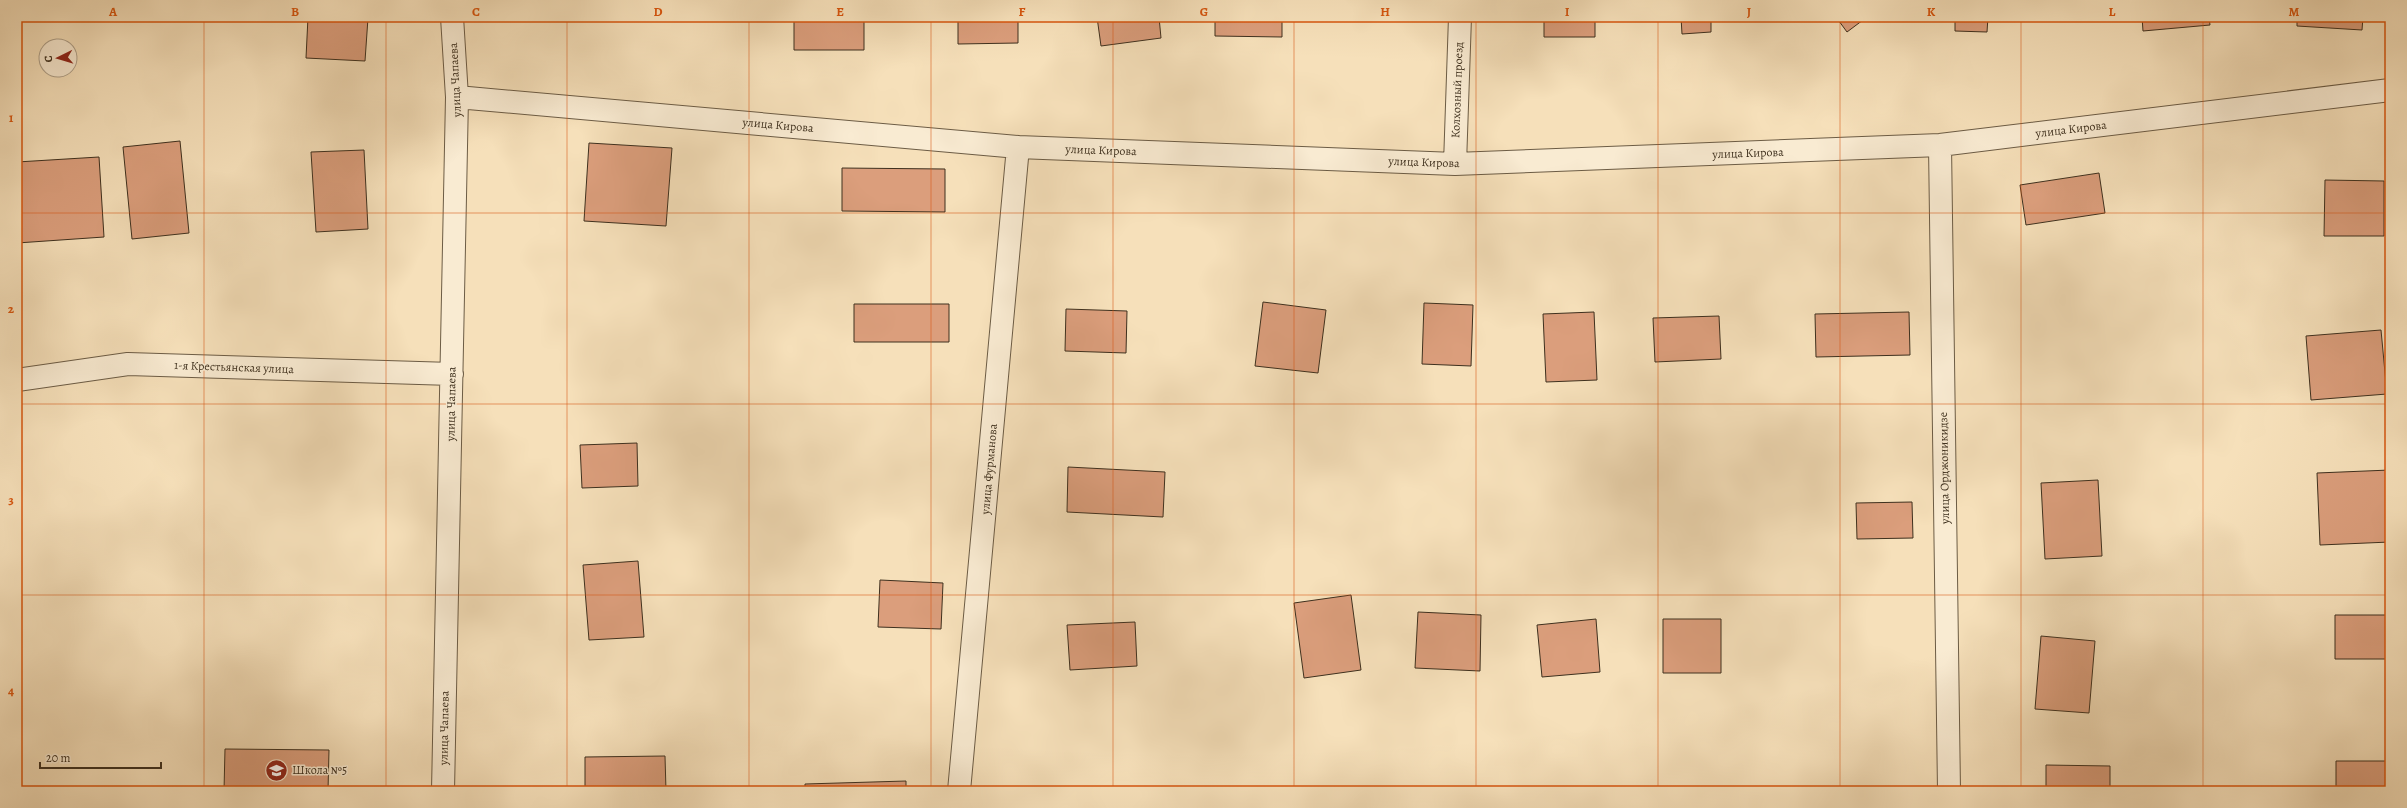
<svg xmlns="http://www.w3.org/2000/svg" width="2407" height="808" font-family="Alegreya,serif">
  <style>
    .building { fill: #db9e7c; stroke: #3e301e }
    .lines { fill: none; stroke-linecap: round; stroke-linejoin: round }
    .street-casing { stroke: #6c5c45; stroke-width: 24 }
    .street { stroke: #f9ebd2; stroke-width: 22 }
    .grid { fill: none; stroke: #d7550e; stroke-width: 1; stroke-opacity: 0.55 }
    .labels { text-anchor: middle; stroke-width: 3; stroke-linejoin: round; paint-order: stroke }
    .street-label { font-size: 12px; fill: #3e301e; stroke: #f9ebd2 }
    .poi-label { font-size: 12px; fill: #3e301e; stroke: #f9ebd2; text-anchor: start }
    .neatline { fill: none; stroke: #d7550e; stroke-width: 1.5 }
    .grid-label { font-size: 13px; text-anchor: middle; font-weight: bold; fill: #d7550e }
  </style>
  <rect width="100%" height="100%" fill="#f6e0ba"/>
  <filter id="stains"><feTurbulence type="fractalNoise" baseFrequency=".005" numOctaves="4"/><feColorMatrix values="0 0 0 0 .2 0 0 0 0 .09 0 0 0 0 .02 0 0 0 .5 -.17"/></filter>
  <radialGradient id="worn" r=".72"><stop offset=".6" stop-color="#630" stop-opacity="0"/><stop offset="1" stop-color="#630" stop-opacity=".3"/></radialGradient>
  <path class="building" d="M308 17 368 18 365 61 306 58Z
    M794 17H864V50H794Z
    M958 17H1018V43L958 44Z
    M1097 17H1159L1161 38 1101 46Z
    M1215 17H1282V37L1215 36Z
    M1544 17H1595V37H1544Z
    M1681 17H1711V32L1682 34Z
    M1836 17H1867L1847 32Z
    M1955 17H1988L1987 32 1955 31Z
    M2142 17H2209L2210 25 2143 31Z
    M2297 17H2363L2362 30 2297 26Z
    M180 141 189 233 132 239 123 147Z
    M589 143 672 148 666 226 584 221Z
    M364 150 368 229 316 232 311 152Z
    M99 157 104 237 17 243V162Z
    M842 168 945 169V212L842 211Z
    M2099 173 2105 213 2026 225 2020 185Z
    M2325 180 2384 181V236H2324Z
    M1263 302 1326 310 1318 373 1255 366Z
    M1424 303 1473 305 1471 366 1422 364Z
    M854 304H949V342H854Z
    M1066 309 1127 311 1126 353 1065 351Z
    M1594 312 1597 380 1546 382 1543 314Z
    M1909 312 1910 355 1816 357 1815 314Z
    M1719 316 1721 359 1655 362 1653 318Z
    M2381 330 2387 394 2311 400 2306 336Z
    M637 443 638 486 582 488 580 445Z
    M1068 467 1165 472 1163 517 1067 512Z
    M2390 470V542L2320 545 2317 473Z
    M2098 480 2102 556 2045 559 2041 483Z
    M1912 502 1913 538 1857 539 1856 503Z
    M638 561 644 637 589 640 583 565Z
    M880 580 943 583 941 629 878 627Z
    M1351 595 1361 670 1304 678 1294 603Z
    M1418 612 1481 615 1480 671 1415 668Z
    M2335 615H2390V659H2335Z
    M1596 619 1600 672 1542 677 1537 625Z
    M1663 619H1721V673H1663Z
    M1135 622 1137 666 1070 670 1067 625Z
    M2041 636 2095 641 2089 713 2035 709Z
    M225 749 329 750 328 791H224Z
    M665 756 666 791H585V757Z
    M2336 761H2388L2389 791H2336Z
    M2046 765 2110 766V791H2046Z
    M906 781V791H805V784Z"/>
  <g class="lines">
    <defs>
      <path id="street" d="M457 97 1018 147 1455 164 1940 145 2390 90
        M1940 145 1949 791
        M1455 164 1460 17
        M17 380 128 364 452 374
        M443 791 457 97 452 17
        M959 791 1018 147"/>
    </defs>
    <use href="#street" class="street-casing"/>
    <use href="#street" class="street"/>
  </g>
  <path class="grid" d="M204 17V791M386 17V791M567 17V791M749 17V791M931 17V791M1113 17V791M1294 17V791M1476 17V791M1658 17V791M1840 17V791M2021 17V791M2203 17V791M17 213H2390M17 404H2390M17 595H2390"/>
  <defs>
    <symbol id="school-disc" viewBox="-11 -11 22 22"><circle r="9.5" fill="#8f2418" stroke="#f9ebd2"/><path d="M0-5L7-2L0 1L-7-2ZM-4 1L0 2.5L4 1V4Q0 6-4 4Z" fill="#fff"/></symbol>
  </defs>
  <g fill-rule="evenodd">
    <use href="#school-disc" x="264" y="758" width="25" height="25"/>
  </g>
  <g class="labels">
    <g class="street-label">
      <text transform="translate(455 80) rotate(-93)" y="4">улица Чапаева</text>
      <text transform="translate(1457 90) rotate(-88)" y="4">Колхозный проезд</text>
      <text transform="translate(778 125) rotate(5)" y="4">улица Кирова</text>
      <text transform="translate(2071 129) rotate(-7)" y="4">улица Кирова</text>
      <text transform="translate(1101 150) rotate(2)" y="4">улица Кирова</text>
      <text transform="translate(1748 153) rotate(-2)" y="4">улица Кирова</text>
      <text transform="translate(1424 162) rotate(2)" y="4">улица Кирова</text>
      <text transform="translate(234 367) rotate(2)" y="4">1-я Крестьянская улица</text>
      <text transform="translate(451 404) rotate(-89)" y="4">улица Чапаева</text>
      <text transform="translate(1944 468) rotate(-91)" y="4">улица Орджоникидзе</text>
      <text transform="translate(989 469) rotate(-85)" y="4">улица Фурманова</text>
      <text transform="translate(444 728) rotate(-89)" y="4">улица Чапаева</text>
    </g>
    <g class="poi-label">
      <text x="292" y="774">Школа №5</text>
    </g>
  </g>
  <rect width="2407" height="808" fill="none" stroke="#f6e0ba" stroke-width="44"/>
  <g transform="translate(58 58) rotate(265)"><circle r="19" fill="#f9ebd2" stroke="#aea08a"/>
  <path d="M0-3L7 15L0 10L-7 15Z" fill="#8f2418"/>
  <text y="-6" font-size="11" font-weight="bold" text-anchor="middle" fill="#3e301e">С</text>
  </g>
  <path d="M40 762v6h121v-6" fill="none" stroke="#3e301e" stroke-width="2"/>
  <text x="46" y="762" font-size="12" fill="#3e301e" stroke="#f9ebd2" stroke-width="3" paint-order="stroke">20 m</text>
  <rect x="22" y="22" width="2363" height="764" class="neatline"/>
  <g class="grid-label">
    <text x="113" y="16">A</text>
    <text x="295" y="16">B</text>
    <text x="476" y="16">C</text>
    <text x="658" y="16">D</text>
    <text x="840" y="16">E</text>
    <text x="1022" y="16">F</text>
    <text x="1204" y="16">G</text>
    <text x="1385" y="16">H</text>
    <text x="1567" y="16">I</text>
    <text x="1749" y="16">J</text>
    <text x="1931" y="16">K</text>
    <text x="2112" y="16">L</text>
    <text x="2294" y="16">M</text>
    <text x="11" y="122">1</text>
    <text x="11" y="313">2</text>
    <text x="11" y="504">3</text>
    <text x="11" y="695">4</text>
  </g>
  <rect width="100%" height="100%" filter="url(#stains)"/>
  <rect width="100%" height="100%" fill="url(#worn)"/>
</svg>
